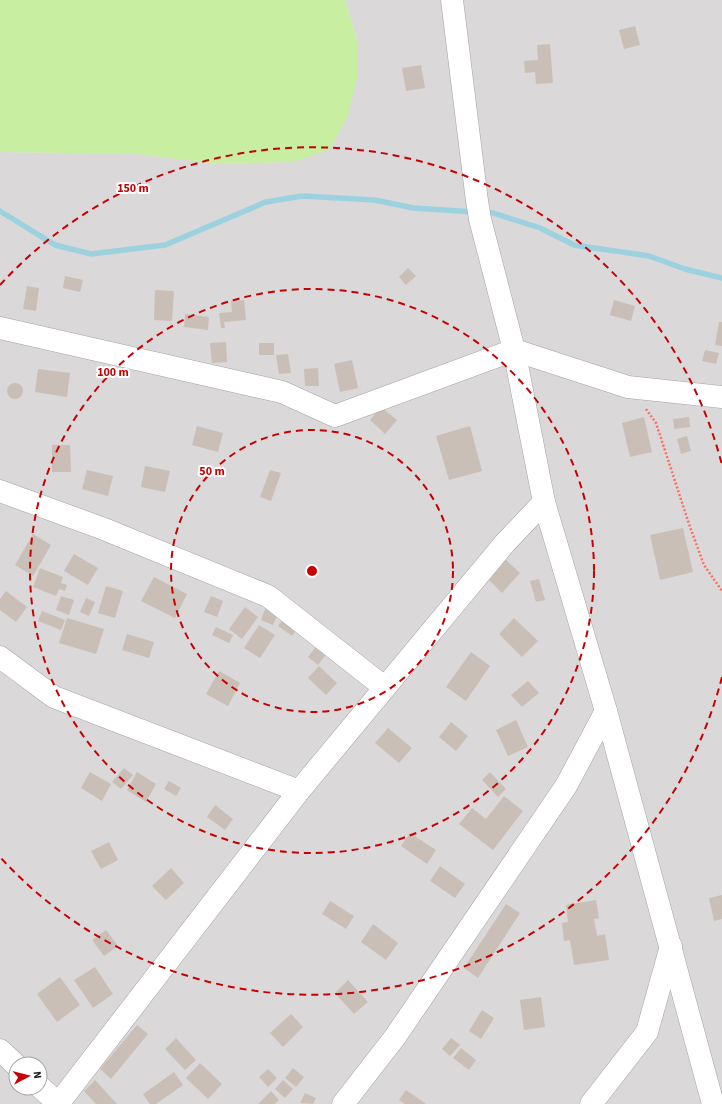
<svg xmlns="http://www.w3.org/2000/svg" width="722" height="1104" font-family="'Source Sans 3',sans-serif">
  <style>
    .residential { fill: #dad8d8; fill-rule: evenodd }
    .grass { fill: #c7eea1 }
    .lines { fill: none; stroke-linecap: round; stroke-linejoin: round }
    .stream { stroke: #9cd1e0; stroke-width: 5.5 }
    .building { fill: #cabfb6 }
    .minor-casing { stroke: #a3a3a3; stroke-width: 23 }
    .tertiary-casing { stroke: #a3a3a3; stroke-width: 23 }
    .path { stroke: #ff6f60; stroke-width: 2.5; stroke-dasharray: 2 2; stroke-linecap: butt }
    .minor { stroke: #fff; stroke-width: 22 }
    .tertiary { stroke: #fff; stroke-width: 22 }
    .ring { fill: none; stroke: #c70001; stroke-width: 2; stroke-dasharray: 7 5 }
    .centre { fill: #c70001; stroke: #fff; stroke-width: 2 }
    .ring-label { font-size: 12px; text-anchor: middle; font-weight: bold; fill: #c70001; stroke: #fff; stroke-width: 4; stroke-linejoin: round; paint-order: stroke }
  </style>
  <rect width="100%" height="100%" fill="#eee9e0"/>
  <path class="residential" d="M345 0H722V1104H0V152L136 154 218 164 293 162 357 40ZM16 1064H40V1088H16Z"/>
  <path class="grass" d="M0 0H345L357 40V77L348 116 329 150 293 162 218 164 136 154 0 152Z"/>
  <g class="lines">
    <path class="stream" d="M0 211 55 245 91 254 165 245 266 202 302 196 375 200 413 208 475 212
      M483 212 493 213 540 228 574 245 649 256 685 269 722 278"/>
  </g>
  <path class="building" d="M635 26 640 45 624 49 619 30Z
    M550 44 553 83 536 84 535 72 525 73 524 61 538 60 537 45Z
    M421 65 425 88 406 91 402 68Z
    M408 268 416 276 406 285 399 277Z
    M65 276 83 280 80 292 63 288Z
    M27 286 39 288 36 311 23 309Z
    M155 290 174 291 172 321 154 320Z
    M244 300 246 320 224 322 225 328H221L219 313 232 312 231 301Z
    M614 300 635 306 631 321 610 315Z
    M185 314 209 317 208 330 184 327Z
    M719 322H722V346L715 345Z
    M226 342 227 362 212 363 210 343Z
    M259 343H274V355H259Z
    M705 350 719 353 716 364 702 361Z
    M288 354 291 373 279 374 276 355Z
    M352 360 358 388 340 392 334 364Z
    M318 368 319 386H305L304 369Z
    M38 369 70 373 67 397 35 392Z
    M7 391a8 8 0 1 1 16 0a8 8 0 1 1-16 0Z
    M381 407 397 420 385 434 370 420Z
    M644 417 652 452 630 457 622 423Z
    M689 417 690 427 674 429 673 419Z
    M197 426 223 433 218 452 192 445Z
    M470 426 482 471 449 480 436 436Z
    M687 436 691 451 681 454 677 439Z
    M52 445H70L71 472H52Z
    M145 466 170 471 165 492 141 487Z
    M87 470 113 476 108 496 82 489Z
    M270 470 281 473 271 501 260 497Z
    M683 528 693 572 660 580 650 535Z
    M33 534 51 545 33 576 15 565Z
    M74 554 98 568 88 585 64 571Z
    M505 559 520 573 502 593 487 578Z
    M40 568 63 577 61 583 67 585 65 591 59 589 56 596 33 587Z
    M154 577 187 594 175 618 141 601Z
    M539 579 545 600 536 602 530 581Z
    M106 586 123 591 115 618 98 613Z
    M6 591 27 607 16 622 0 610V599Z
    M61 596 74 600 69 615 56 610Z
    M211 596 223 601 217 617 204 612Z
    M86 598 95 602 89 616 80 612Z
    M245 607 258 617 242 639 229 629Z
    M266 607 279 612 273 625 261 620Z
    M42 611 65 620 61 630 38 621Z
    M285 617 298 627 292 636 278 626Z
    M67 618 104 629 96 654 59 643Z
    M514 618 538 641 522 657 499 634Z
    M259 625 275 635 260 658 244 648Z
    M216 627 233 635 229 643 212 635Z
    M127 634 154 642 149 658 122 650Z
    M317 645 328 652 318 665 308 657Z
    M471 652 490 666 466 701 446 687Z
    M319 666 337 683 326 695 308 678Z
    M219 671 240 683 228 706 206 694Z
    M528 681 539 693 522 707 511 695Z
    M516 720 528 747 508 756 496 730Z
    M451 722 468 736 456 751 439 737Z
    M388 728 412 748 399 763 375 743Z
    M124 768 133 775 121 789 112 782Z
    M90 772 111 784 102 801 81 788Z
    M137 772 156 784 146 802 127 790Z
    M490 772 506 789 498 797 482 780Z
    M169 781 181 788 176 796 164 789Z
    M504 796 523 811 493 850 459 824 472 808 486 819Z
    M215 805 233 819 225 830 207 817Z
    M410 833 436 850 427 864 401 846Z
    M109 842 118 860 101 869 91 851Z
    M440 866 465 884 455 898 430 881Z
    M171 868 184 883 166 900 152 886Z
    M722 895V919L714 921 709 898Z
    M596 900 599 918 594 919 597 936 605 934 609 960 574 965 570 940 564 941 562 923 568 922 566 905Z
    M330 901 354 916 346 929 322 914Z
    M506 904 520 913 478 978 464 968Z
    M373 924 398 943 386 960 361 942Z
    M106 930 118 946 104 956 92 940Z
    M95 967 113 994 93 1008 74 980Z
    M60 977 80 1005 57 1022 37 994Z
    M348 980 368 1002 354 1014 335 993Z
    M541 997 545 1027 524 1030 520 1000Z
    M482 1010 494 1018 481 1039 469 1031Z
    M291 1014 303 1027 283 1047 270 1033Z
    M137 1025 148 1034 111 1079 100 1069Z
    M176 1038 196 1060 185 1070 165 1049Z
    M451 1038 460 1045 450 1056 442 1049Z
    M461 1048 476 1060 469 1070 453 1058Z
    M200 1063 222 1084 208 1099 186 1078Z
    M293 1068 304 1077 296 1087 285 1078Z
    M268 1069 277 1078 268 1087 259 1077Z
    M174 1072 183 1085 156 1104H150L143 1094Z
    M95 1080 117 1104H96L84 1091Z
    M283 1080 293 1089 285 1098 275 1089Z
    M406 1090 426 1104H405L399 1100Z
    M271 1091 279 1100 275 1104H258Z
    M305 1093 316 1098 313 1104 300 1103Z"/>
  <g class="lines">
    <defs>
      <path id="minor" d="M0 328 282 392 335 416 514 350 628 387 722 397
        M0 491 104 529 268 596 384 687
        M0 657 54 697 299 791
        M0 1050 16 1065
        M40 1087 59 1104
        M58 1104 299 791 505 543 544 502
        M343 1104 395 1037 566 786 606 711
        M591 1104 647 1032 671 946"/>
      <path id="tertiary" d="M452 0 477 201 480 219 514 350 544 502 606 711 713 1104"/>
    </defs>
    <use href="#minor" class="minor-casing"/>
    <use href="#tertiary" class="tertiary-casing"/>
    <path class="path" d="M646 409 656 423 690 527 704 565 722 591"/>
    <use href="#minor" class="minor"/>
    <use href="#tertiary" class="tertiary"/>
  </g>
  <g class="ring">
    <circle cx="312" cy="571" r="141"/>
    <circle cx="312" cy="571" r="282"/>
    <path d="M722 677A423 423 0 0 1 0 857M0 285A423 423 0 0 1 722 465"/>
  </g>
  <circle cx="312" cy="571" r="6" class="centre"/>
  <g class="ring-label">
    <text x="133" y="192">150 m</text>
    <text x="113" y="376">100 m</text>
    <text x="212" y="475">50 m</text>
  </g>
  <g transform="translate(28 1076) rotate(83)"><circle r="19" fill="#ffffff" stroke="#a4a4a4"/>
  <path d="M0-3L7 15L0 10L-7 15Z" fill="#c70001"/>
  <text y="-6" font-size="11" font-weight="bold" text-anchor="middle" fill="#1c1c1c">N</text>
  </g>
</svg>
